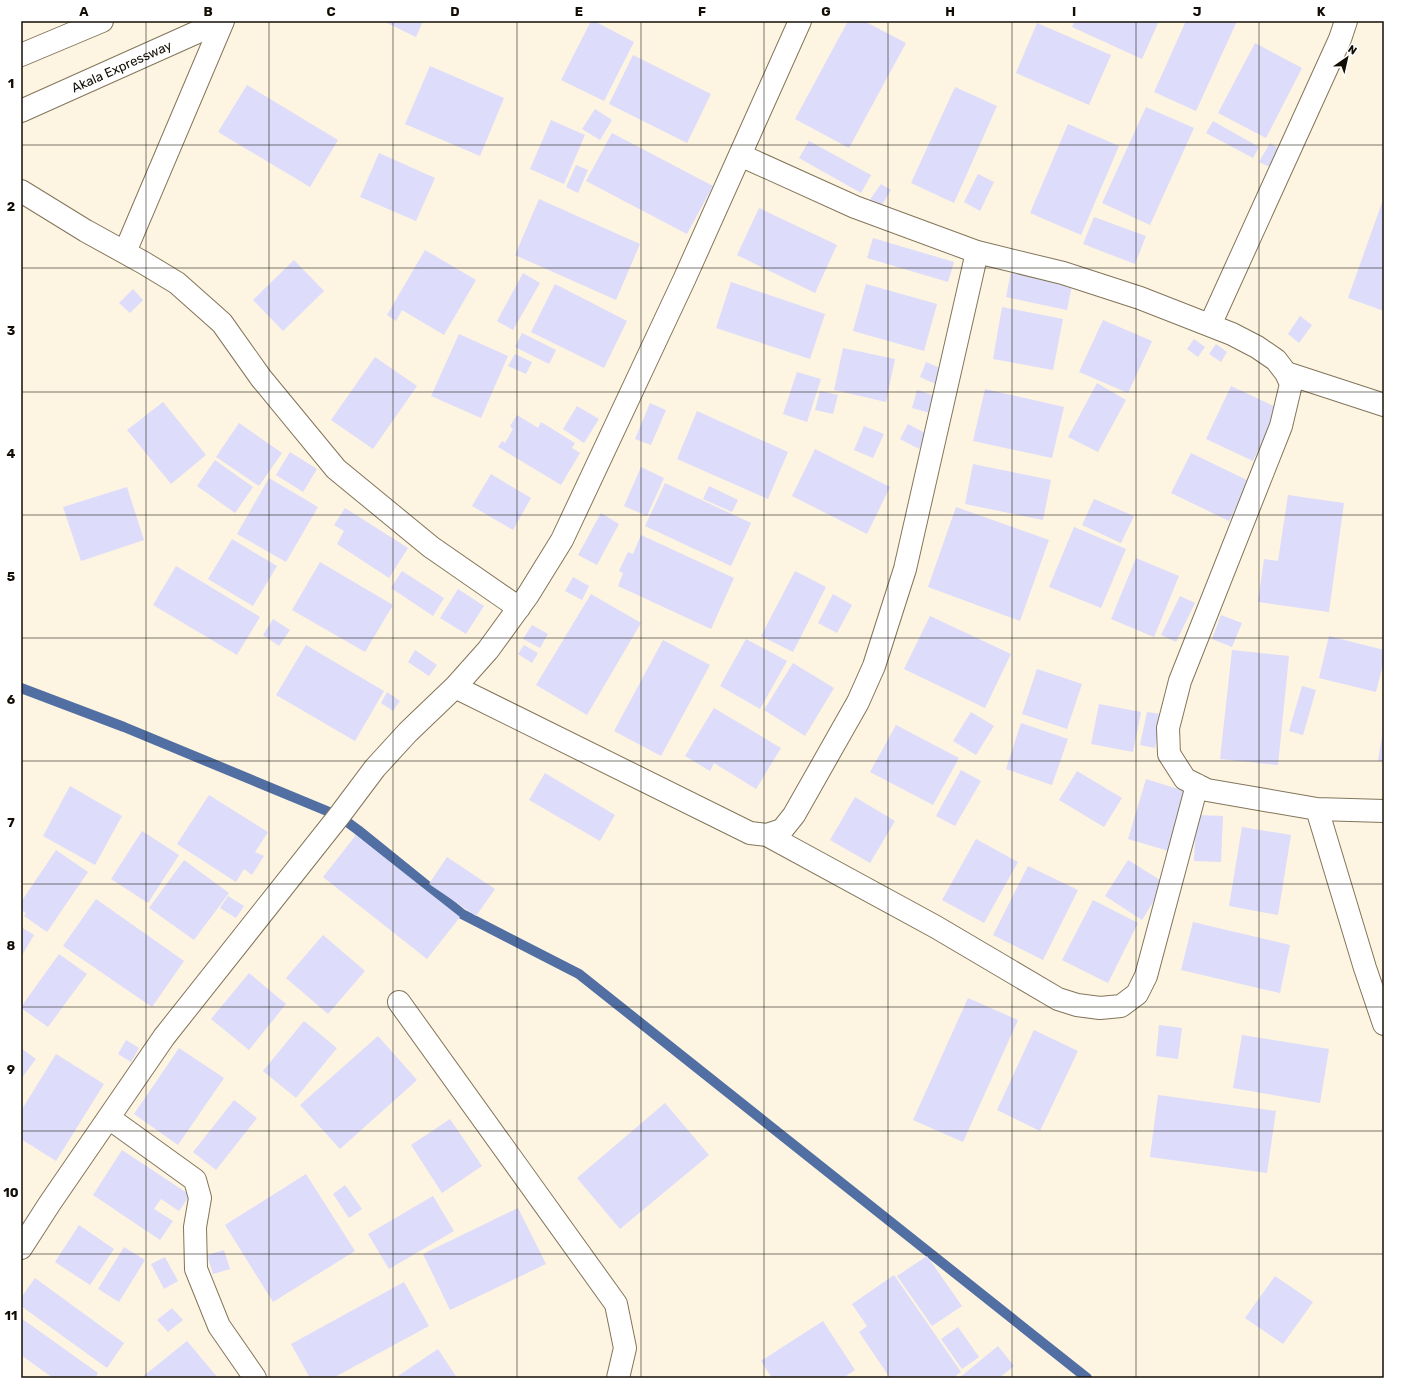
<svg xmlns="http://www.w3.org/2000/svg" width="1405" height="1399" font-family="Rubik,sans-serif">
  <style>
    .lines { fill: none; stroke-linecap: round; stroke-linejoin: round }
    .stream { stroke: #516fa2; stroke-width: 10 }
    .building { fill: #dddcfb }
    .minor-casing { stroke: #83755a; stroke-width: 24 }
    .primary-casing { stroke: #83755a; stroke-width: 24 }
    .minor { stroke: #fff; stroke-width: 22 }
    .primary { stroke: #fff; stroke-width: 22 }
    .grid { fill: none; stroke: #130e05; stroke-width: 1; stroke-opacity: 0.55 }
    .labels { text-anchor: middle; stroke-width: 3; stroke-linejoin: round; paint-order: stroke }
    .street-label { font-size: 13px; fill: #130e05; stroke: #fff }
    .neatline { fill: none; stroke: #130e05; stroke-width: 1.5 }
    .grid-label { font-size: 13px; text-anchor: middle; font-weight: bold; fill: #130e05 }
  </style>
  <rect width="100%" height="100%" fill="#fdf4e2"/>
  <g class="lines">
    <path class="stream" d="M21 688 124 727 339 816 358 830 462 914 579 974 1087 1378"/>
  </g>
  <path class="building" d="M383 21H423L416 37Z
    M591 21H594L634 42 604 101 561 80Z
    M848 21H864L906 43 849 148 795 119Z
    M1075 21H1159L1142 59 1072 27Z
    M1186 21H1237L1196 111 1154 92Z
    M1037 23 1111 55 1089 105 1016 73Z
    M1255 43 1302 68 1266 138 1218 113Z
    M633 55 711 94 687 143 609 104Z
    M430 66 504 98 480 156 405 124Z
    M247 85 338 140 310 187 218 132Z
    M955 87 997 106 954 203 911 183Z
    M1146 107 1194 128 1150 225 1102 203Z
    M595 109 612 120 600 140 582 129Z
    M551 120 585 135 564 184 530 169Z
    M1213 121 1259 147 1253 158 1206 133Z
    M1068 124 1119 146 1081 235 1030 213Z
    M612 133 713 186 687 234 586 181Z
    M809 141 871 175 861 193 799 158Z
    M1270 143 1282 150 1272 168 1259 162Z
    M379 153 435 178 416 221 360 197Z
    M576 165 588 170 578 193 566 187Z
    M978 174 994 182 980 211 964 202Z
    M881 184 891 190 880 208 869 201Z
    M1384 197V311L1348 298Z
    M539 199 640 244 616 300 515 255Z
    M759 208 837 245 815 293 737 255Z
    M1094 217 1146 236 1135 264 1083 244Z
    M873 238 954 262 948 282 867 258Z
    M425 250 476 280 444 335 402 310 396 321 387 315Z
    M294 260 324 291 283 331 253 300Z
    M1011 272 1072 285 1067 310 1006 297Z
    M523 273 540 283 513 330 497 321Z
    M731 282 825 314 810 359 716 328Z
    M555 284 627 321 604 368 531 332Z
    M866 284 937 304 924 351 853 331Z
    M133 289 143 300 130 313 119 303Z
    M1002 307 1063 319 1053 370 993 359Z
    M1300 316 1312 325 1299 343 1288 334Z
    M1103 320 1152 341 1128 393 1079 372Z
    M522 333 556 350 549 364 515 347Z
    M459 334 508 356 481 418 431 396Z
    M1194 339 1205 347 1198 357 1187 349Z
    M1216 344 1227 352 1221 362 1209 354Z
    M843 348 895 359 886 402 834 390Z
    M515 354 532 362 526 374 508 366Z
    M375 357 417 386 373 449 331 420Z
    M926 362 945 370 938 385 920 377Z
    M797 372 821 379 807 422 783 414Z
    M1097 383 1126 400 1098 452 1068 437Z
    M1231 386 1278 408 1253 461 1206 439Z
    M985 389 1064 407 1052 458 973 441Z
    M917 390 938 397 933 414 912 408Z
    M820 391 838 395 833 414 815 410Z
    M163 402 206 455 171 484 127 430Z
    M650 403 666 410 651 445 635 439Z
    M577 406 599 419 584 443 563 429Z
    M697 411 788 452 768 499 677 459Z
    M517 415 538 428 541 422 575 443 572 448 580 453 561 485 498 447 502 441 505 443 513 429 510 426Z
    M239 423 282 453 259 486 216 457Z
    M908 424 927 434 919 449 900 439Z
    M864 426 884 434 873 458 854 450Z
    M815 449 890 487 867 534 792 496Z
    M290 452 317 469 303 492 276 475Z
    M1191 453 1249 481 1229 521 1171 493Z
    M215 460 253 487 235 513 197 486Z
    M973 464 1051 480 1043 520 965 504Z
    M641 467 664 478 647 516 624 506Z
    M491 474 531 498 513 530 472 506Z
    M269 478 318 507 286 562 237 534Z
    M665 483 751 523 731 566 645 526Z
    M709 486 738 500 732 512 703 499Z
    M127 487 144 540 81 561 63 507Z
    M1288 495 1344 503 1329 612 1258 602 1264 559 1278 561Z
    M1094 499 1134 516 1121 543 1082 525Z
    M956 507 1049 540 1020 621 928 587Z
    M345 508 408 548 389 578 337 544 344 531 334 525Z
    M601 513 619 524 597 565 578 555Z
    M1074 527 1126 549 1101 608 1049 587Z
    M641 535 734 578 711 629 618 586 623 573 619 571 628 552 633 554Z
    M232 539 277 566 253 606 208 579Z
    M1136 558 1179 576 1154 637 1111 619Z
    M320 562 393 605 365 652 292 610Z
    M176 566 260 617 237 655 153 605Z
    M402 571 444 598 433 616 391 588Z
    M795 571 826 587 793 652 761 636Z
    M573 577 589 586 582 600 565 591Z
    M458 589 484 606 466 634 440 618Z
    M591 594 641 623 587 715 536 685Z
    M833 594 852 605 837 633 818 623Z
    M1180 596 1195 603 1176 642 1161 635Z
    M1221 615 1242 623 1232 647 1212 639Z
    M930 616 1011 654 985 708 904 669Z
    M273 619 290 630 279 646 263 635Z
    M532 625 548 634 540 648 523 639Z
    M1329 636 1384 650V660L1376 692 1319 678Z
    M746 639 787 661 760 709 720 686Z
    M663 640 710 665 661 756 614 731Z
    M306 645 384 691 355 741 276 695Z
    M524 645 538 653 532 663 518 654Z
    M415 650 437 665 429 676 408 662Z
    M1232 650 1289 656 1278 765 1220 759Z
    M793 663 834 688 805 736 764 710Z
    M1037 669 1082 684 1067 729 1022 714Z
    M1302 686 1316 690 1303 735 1289 731Z
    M387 692 400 701 393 711 381 703Z
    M1099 704 1141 712 1133 752 1091 744Z
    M714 708 781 748 756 789 714 763 710 771 685 756Z
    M971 712 994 726 976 755 953 741Z
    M1147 712 1161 714 1155 748 1140 745Z
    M1021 723 1068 739 1052 785 1006 769Z
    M896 725 959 758 933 805 870 772Z
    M1383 730H1384V761H1378Z
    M961 770 981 781 955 826 936 816Z
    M1077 771 1122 798 1104 827 1059 800Z
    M545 773 615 815 600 841 529 800Z
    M1146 779 1191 793 1172 852 1128 839Z
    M70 786 122 816 95 865 43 836Z
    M209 795 268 832 255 852 264 856 252 875 244 869 236 882 177 844Z
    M855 797 895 821 870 863 830 840Z
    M1196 815 1223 816 1221 862 1194 861Z
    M1242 827 1291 835 1278 915 1229 906Z
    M142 831 179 855 148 903 111 879Z
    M356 835 460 917 427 959 323 877Z
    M976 839 1018 862 984 923 942 900Z
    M56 850 88 872 47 932 24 916 26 913 21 910V902Z
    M447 857 495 889 476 916 429 884Z
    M184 860 229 893 194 940 149 908Z
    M1128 860 1165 883 1142 920 1105 896Z
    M1028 866 1078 890 1043 960 993 935Z
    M228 896 244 906 236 918 220 908Z
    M96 899 184 961 152 1007 63 946Z
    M1093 900 1138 923 1108 983 1062 960Z
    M1193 922 1290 945 1280 993 1181 970Z
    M21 927 34 935 21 957Z
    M323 935 365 971 328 1014 286 978Z
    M59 954 87 974 48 1027 21 1008V1007Z
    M249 973 286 1004 249 1050 211 1019Z
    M968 998 1018 1020 963 1142 913 1120Z
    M304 1021 337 1048 296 1098 263 1071Z
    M1159 1025 1182 1028 1178 1059 1156 1056Z
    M1034 1030 1078 1051 1040 1131 997 1110Z
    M1242 1035 1329 1049 1320 1103 1233 1088Z
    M378 1036 417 1080 340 1149 300 1105Z
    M126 1040 139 1048 131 1062 118 1054Z
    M21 1048 36 1059 21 1079Z
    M179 1048 224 1078 178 1145 134 1114Z
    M56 1054 104 1084 56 1161 21 1139V1111Z
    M1158 1095 1276 1111 1267 1173 1150 1157Z
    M234 1100 257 1118 216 1170 193 1152Z
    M665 1103 709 1155 620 1229 577 1178Z
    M450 1119 482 1166 442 1193 411 1145Z
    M122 1150 190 1195 179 1211 161 1199 154 1209 173 1221 160 1240 93 1195Z
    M306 1174 355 1251 273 1302 225 1225Z
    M345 1185 362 1209 349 1218 333 1194Z
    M433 1196 454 1231 389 1269 368 1234Z
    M518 1208 546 1264 450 1310 423 1254Z
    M79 1225 114 1249 90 1285 55 1262Z
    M124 1247 145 1260 119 1302 98 1289Z
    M224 1250 230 1269 213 1274 207 1255Z
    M927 1256 962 1306 932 1326 897 1276Z
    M165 1257 178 1281 164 1289 151 1264Z
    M894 1275 961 1372 953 1378H890L859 1332 867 1326 852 1304Z
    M1275 1276 1313 1302 1283 1344 1245 1318Z
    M35 1278 124 1343 107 1368 21 1306V1298Z
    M404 1282 429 1326 333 1378H310L291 1344Z
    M172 1308 183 1320 168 1332 157 1320Z
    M21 1318 98 1373 95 1378H53L21 1355Z
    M823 1321 855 1370 843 1378H772L761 1361Z
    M958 1327 979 1357 962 1369 941 1339Z
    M187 1341 218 1378H141Z
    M998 1346 1014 1366 999 1378H959Z
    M438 1349 457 1378H395Z"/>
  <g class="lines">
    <defs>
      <path id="minor" d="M740 155 855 207 977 252 1063 273 1140 298 1232 334 1257 347 1276 360 1286 373 1291 384 1281 426 1180 681 1168 728 1169 754 1185 779 1207 790 1317 809 1384 811
        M21 191 86 231 144 263 177 283 222 323 261 378 336 469 431 547 519 608
        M125 252 223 21
        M1210 325 1340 39 1346 21
        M1286 373 1384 405
        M455 687 750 833 767 835 936 927 1058 999 1077 1005 1100 1008 1121 1006 1137 994 1146 976 1197 785
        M1317 809 1365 968 1384 1024
        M767 835 782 830 794 815 858 702 874 666 905 569 977 252
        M399 1002 616 1304 625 1348 618 1378
        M109 1118 195 1180 200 1198 195 1227 196 1269 219 1326 255 1378
        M21 1248 50 1203 164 1037 339 816 375 768 408 732 455 687 488 650 528 595 562 540 684 280 800 21"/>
      <g id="primary">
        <path d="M21 55 102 21"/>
        <path id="s1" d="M21 111 222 21"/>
      </g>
    </defs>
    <use href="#minor" class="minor-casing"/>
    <use href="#primary" class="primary-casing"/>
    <use href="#minor" class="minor"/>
    <use href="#primary" class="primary"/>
  </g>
  <path class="grid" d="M146 21V1378M269 21V1378M393 21V1378M517 21V1378M641 21V1378M764 21V1378M888 21V1378M1012 21V1378M1136 21V1378M1259 21V1378M21 145H1384M21 268H1384M21 392H1384M21 515H1384M21 638H1384M21 761H1384M21 884H1384M21 1007H1384M21 1131H1384M21 1254H1384"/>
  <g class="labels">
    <g class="street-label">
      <text dy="5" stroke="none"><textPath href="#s1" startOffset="110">Akala Expressway</textPath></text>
    </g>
  </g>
  <rect width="1405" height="1399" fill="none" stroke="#ffffff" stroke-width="44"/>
  <g transform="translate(1347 58) rotate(34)" stroke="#ffffff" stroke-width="3" paint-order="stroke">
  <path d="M0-3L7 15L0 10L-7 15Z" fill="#130e05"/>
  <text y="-6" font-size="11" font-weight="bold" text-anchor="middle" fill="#130e05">N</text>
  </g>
  <rect x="22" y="22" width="1361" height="1355" class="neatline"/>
  <g class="grid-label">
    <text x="84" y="16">A</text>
    <text x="208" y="16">B</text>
    <text x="331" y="16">C</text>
    <text x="455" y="16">D</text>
    <text x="579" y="16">E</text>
    <text x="702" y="16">F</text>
    <text x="826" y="16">G</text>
    <text x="950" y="16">H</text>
    <text x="1074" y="16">I</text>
    <text x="1197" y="16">J</text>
    <text x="1321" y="16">K</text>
    <text x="11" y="88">1</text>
    <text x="11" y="211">2</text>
    <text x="11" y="335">3</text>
    <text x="11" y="458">4</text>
    <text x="11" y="581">5</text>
    <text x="11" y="704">6</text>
    <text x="11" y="827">7</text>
    <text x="11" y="950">8</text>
    <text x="11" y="1074">9</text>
    <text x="11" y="1197">10</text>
    <text x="11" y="1320">11</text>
  </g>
</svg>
